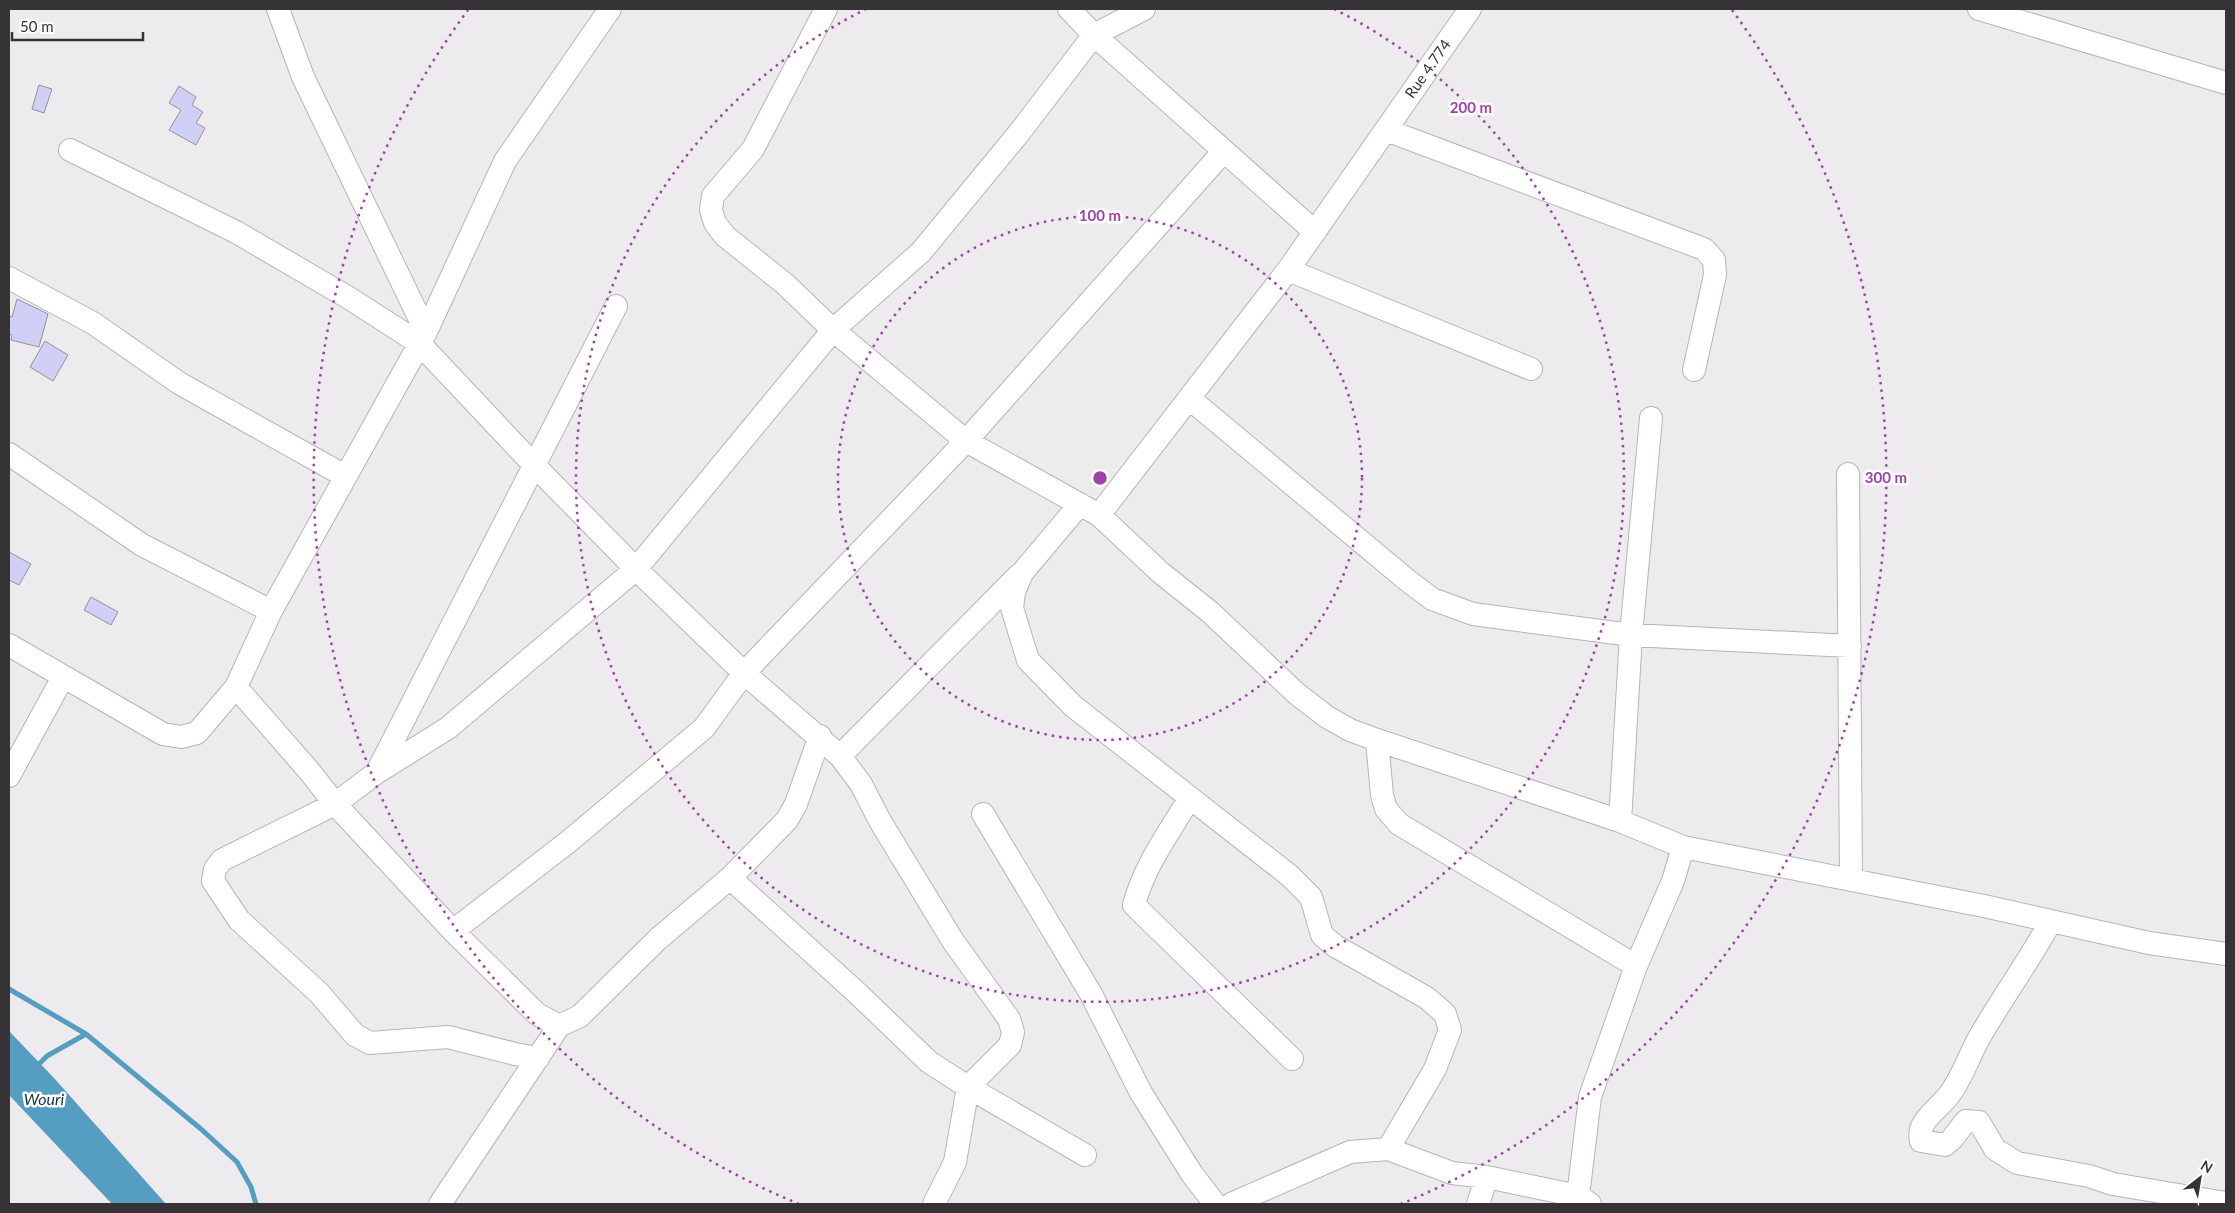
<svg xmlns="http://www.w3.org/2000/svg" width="2235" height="1213" font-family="Lato,sans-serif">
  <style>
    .water { fill: #569dc2 }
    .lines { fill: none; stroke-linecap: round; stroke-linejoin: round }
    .stream { stroke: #569dc2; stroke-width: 5 }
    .building { fill: #d0d0f7; stroke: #929296 }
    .minor-casing { stroke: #b7b4b8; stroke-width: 24 }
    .minor { stroke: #fff; stroke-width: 22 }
    .ring { fill: none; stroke: #9f41aa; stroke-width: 2.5; stroke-dasharray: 2.5 5 }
    .labels { text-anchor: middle; stroke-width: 5; stroke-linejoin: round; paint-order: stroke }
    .street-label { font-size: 15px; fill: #353335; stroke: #fff }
    .water-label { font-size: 16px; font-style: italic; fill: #103141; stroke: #fff }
    .centre { fill: #9f41aa; stroke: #fff; stroke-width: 2.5 }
    .ring-label { font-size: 15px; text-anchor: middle; font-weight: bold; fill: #9f41aa; stroke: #fff; stroke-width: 5; stroke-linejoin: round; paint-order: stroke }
  </style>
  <rect width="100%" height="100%" fill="#eeebef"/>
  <path class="water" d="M9 1031 54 1078 166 1204H112L9 1095Z"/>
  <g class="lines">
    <path class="stream" d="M9 989 86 1034 201 1129 237 1162 251 1187 256 1204
      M37 1066 47 1056 86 1034"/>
  </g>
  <path class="building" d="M39 85 52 89 44 113 32 109Z
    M179 86 196 97 192 105 203 112 196 123 205 128 196 145 169 130 181 110 169 103Z
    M17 299 48 314 39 347 11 340 12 335 9 334V316L12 317Z
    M45 341 68 355 53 381 30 367Z
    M9 552 31 564 19 585 9 580Z
    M91 597 118 612 111 625 84 610Z"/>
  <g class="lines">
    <defs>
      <path id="minor" d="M278 9 303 77 426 332
        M826 9 753 149 713 196 711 210 715 223 725 236 785 284 833 330 966 441 1099 515 1161 573 1210 612 1297 694 1327 717 1350 730 1377 740 1620 821 1683 847 1984 906 2149 943 2226 954
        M1069 9 1094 35 1315 232
        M1979 9 2226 83
        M1386 130 1704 249 1714 260 1715 275 1694 370
        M70 150 236 232 349 298 419 343 534 465 636 569 744 673 840 756 861 784 880 821 953 941 1009 1019 1013 1032 1010 1045 968 1087 955 1162 934 1204
        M1288 270 1531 369
        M9 278 93 323 179 383 345 476
        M1190 399 1407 580 1432 599 1473 614 1631 635 1850 646
        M9 454 142 545 271 611
        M1848 474 1851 880
        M1080 504 1022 573 1014 592 1012 608 1028 660 1073 706 1290 876 1311 897 1322 935 1335 946 1427 998 1445 1014 1450 1030 1435 1069 1388 1149
        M1099 515 1288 270 1470 9
        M9 645 163 734 181 737 197 733 236 687 271 611 426 332 505 161 610 9
        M236 687 310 772 335 804 376 773 448 728 636 569 833 330 921 252 1019 133 1094 35 1144 9
        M1377 740 1382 795 1386 809 1399 824 1636 966
        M840 756 1019 575
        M377 772 616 306
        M9 776 63 677
        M1189 799C1169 833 1144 866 1134 905L1292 1059
        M983 814 1091 994 1141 1093 1192 1174 1215 1204
        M1620 821 1631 635 1651 418
        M730 878 855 991 929 1062 968 1087 1085 1155
        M2051 921C2029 961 2002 998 1979 1038 1969 1056 1962 1078 1949 1095 1938 1110 1916 1121 1921 1141L1945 1145 1952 1139 1966 1121 1979 1122 1995 1149 2017 1163 2089 1176 2113 1184 2226 1203
        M453 931 568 842 704 728 744 673 966 441 1224 151
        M538 1058 515 1054 448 1037 370 1043 355 1035 319 993 239 920 213 881 215 869 222 860 335 804 453 931 537 1014 559 1026
        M1578 1196 1590 1097 1636 966 1673 881 1683 847
        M440 1204 559 1026 580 1016 658 939 730 878 787 820 796 804 820 736
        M1231 1204 1350 1152 1388 1149 1452 1173 1487 1177 1578 1196 1590 1204
        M1478 1204 1487 1177"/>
    </defs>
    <use href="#minor" class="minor-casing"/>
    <use href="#minor" class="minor"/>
  </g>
  <g class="ring">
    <circle cx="1100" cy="478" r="262"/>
    <path d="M1334 9A524 524 0 1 1 866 9"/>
    <path d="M799 1204A786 786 0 0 1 468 10M1732 10A786 786 0 0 1 1401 1204"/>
  </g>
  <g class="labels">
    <g class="street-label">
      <text transform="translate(1428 69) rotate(-55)" y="5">Rue 4.774</text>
    </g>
    <g class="water-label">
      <text x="44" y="1105">Wouri</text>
    </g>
  </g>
  <circle cx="1100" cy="478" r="8" class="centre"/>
  <g class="ring-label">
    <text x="1471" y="113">200 m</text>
    <text x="1100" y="221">100 m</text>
    <text x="1886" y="483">300 m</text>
  </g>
  <rect width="2235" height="1213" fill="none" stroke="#353335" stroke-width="20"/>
  <g transform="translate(2200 1178) rotate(31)" stroke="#ffffff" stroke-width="4" paint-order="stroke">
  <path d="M0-4L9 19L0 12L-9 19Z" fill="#353335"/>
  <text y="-8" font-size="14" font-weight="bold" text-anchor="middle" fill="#353335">N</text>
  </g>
  <path d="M12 32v8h131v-8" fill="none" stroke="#353335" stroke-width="2.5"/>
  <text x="20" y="32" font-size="15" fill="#353335" stroke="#ffffff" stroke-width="4" paint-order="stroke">50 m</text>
</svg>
